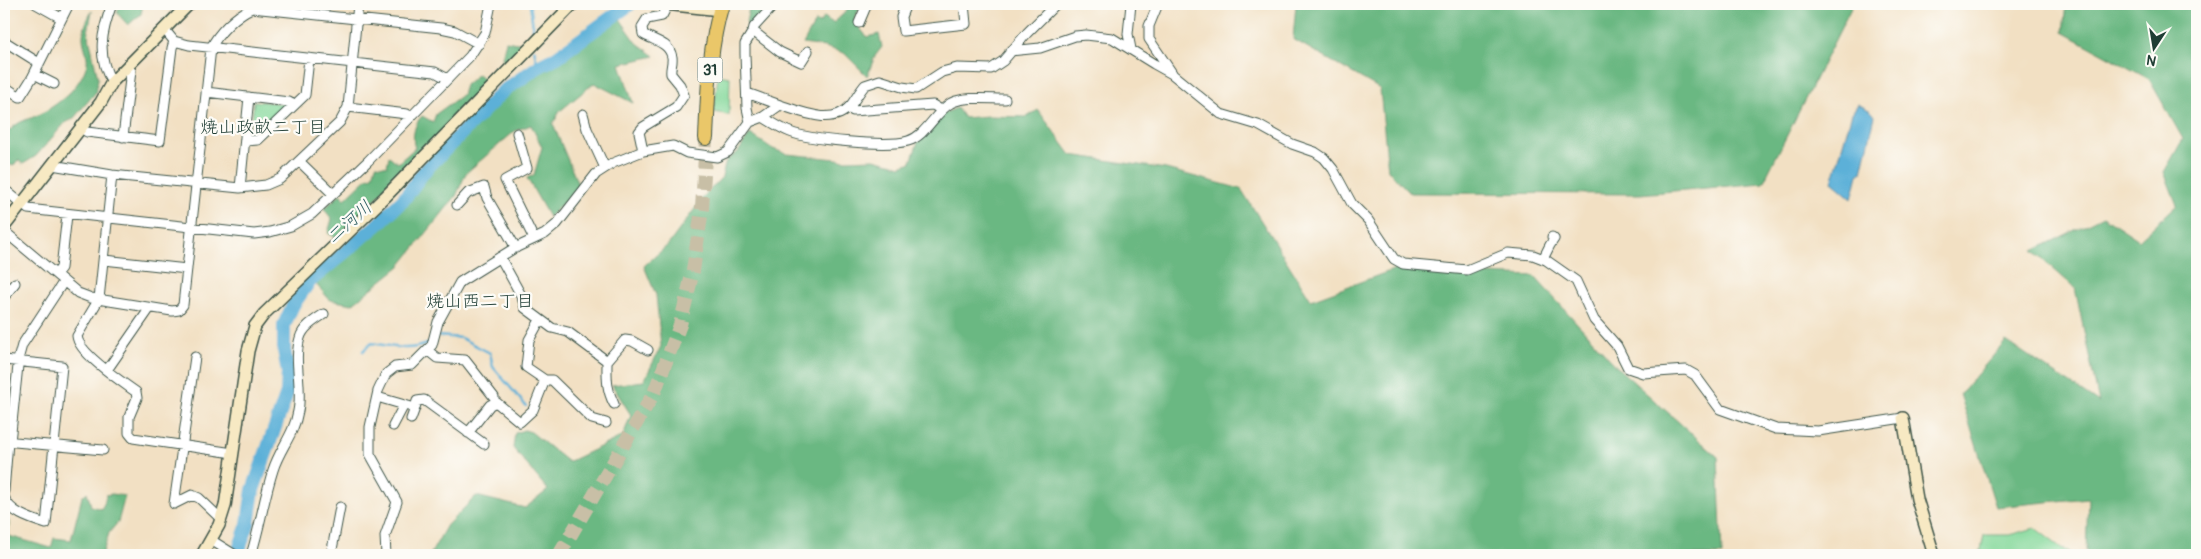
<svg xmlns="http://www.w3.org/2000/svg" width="2201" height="559" font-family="Pangolin,'Klee One',sans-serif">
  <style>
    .green { fill: #83d89a; stroke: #518a67 }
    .forest { fill: #6ab882; stroke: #447a5b }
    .water { fill: #5cb0d8; stroke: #3e7686 }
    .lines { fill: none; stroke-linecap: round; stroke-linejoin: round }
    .stream { stroke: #5cb0d8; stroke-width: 2.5 }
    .river { stroke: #5cb0d8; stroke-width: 14 }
    .primary-tunnel { stroke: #c8bfa6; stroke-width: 14; stroke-dasharray: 14 7; stroke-linecap: butt }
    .street-casing { stroke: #3f5549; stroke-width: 11 }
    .secondary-casing { stroke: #3f5549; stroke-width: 14 }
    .primary-casing { stroke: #3f5549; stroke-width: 16 }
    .street { stroke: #fff; stroke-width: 9 }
    .secondary { stroke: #f7e9c3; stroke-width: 11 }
    .primary { stroke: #eac769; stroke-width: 14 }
    .labels { text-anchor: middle; stroke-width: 4.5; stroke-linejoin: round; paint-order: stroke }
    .shield { fill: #fdfcf7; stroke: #62766e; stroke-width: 1 }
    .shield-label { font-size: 15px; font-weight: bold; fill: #1f3d34 }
    .neighbourhood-label { font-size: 18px; fill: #1f3d34; stroke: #fdfcf7 }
    .water-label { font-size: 18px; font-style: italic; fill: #316065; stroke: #fdfcf7 }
  </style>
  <rect width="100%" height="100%" fill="#fdfcf7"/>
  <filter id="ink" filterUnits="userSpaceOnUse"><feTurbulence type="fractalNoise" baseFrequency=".02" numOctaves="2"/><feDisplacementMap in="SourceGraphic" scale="10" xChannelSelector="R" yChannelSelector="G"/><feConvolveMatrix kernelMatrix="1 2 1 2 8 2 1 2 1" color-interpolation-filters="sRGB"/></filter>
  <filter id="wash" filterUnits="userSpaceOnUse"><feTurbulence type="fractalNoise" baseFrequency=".0096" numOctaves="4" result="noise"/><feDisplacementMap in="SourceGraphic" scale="20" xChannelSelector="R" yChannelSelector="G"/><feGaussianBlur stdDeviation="1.12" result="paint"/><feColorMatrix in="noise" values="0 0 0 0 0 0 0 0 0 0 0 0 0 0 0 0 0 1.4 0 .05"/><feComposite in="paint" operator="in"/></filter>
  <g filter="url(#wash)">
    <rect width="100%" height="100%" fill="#f2e0c3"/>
    <path class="green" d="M718 75 730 77 729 115 714 112Z
      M254 101 287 104 257 137H250Z
      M2035 528 2064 550 2076 555H1980L1984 535H2009Z"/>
    <path class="forest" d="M120 4H143L141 14 128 25 117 13Z
      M750 4H770L756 20 748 26 746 22Z
      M847 4H861L854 21 867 37 879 34 882 47 875 56 867 76 844 53 825 47 803 44 815 22 820 23 824 17 833 23 847 11Z
      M1296 4H1853L1763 183 1640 194 1410 193 1388 170 1380 89 1293 39Z
      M2066 4H2197V555H2090L2086 552 2088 498 1996 507 1960 394 2006 341 2099 403 2075 288 2033 251 2103 216 2139 240 2177 205 2164 172 2183 139 2149 79 2063 32Z
      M92 11 88 32 98 79 96 92 73 119 65 123 36 156 23 164 18 160 13 166 4 162V127L10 130C20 120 28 120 40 114 59 104 79 88 86 67 90 57 83 47 83 37 83 28 88 18 92 11Z
      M620 19 637 43 655 56 620 64 633 103 594 83 560 111 553 124 579 187 549 217 527 178 534 175 542 147 531 125 515 131 466 173 456 196 400 266 352 304 330 300 315 283 401 209 440 161 506 92Z
      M506 41 523 44 506 64 502 58Z
      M478 74 486 81 426 149 336 238 328 233 332 219 324 209 340 194 345 199 367 178 373 176 376 165 387 166 389 156 398 163 415 148C411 138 415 122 422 116L433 122 436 114 462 95 465 85Z
      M957 108 964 118 988 116 1027 117 1038 110 1071 155 1166 169 1241 189 1311 300 1393 270 1534 276 1619 369 1718 457 1722 555H430L447 525 476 496 525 508 548 490 513 448 515 433 524 430 531 432 568 462 623 436 631 415 612 385 644 381 661 346 656 295 644 266 668 245 705 195 722 177 726 161 738 152 750 134 773 149 787 154 846 160 874 159 901 166 911 162 919 139 942 114Z
      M87 492 91 506 101 509 104 504 106 495 112 494 125 496 118 522 109 533 102 555H4V513L9 522V536L51 548 54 538 71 540 82 497Z"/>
    <path class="water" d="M1858 104 1871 111 1875 116 1862 172 1858 175 1852 199 1832 182 1852 113Z"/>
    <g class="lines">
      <path class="stream" d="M530 4 534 35
        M534 49 538 67
        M438 336 461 338 490 353 493 367 526 406
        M363 351 371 343C394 346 404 352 428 344"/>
      <path class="river" d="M237 555 248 524 253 490 287 393 288 372 284 350V325L293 305 309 282 376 226 403 200 425 170 502 92 538 67 557 57 630 4"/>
    </g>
  </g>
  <g filter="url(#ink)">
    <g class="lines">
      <path class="primary-tunnel" d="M559 555 654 393 680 325 693 271 702 209 706 138"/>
      <defs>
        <path id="street" d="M36 4 61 18
          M112 4C102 31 96 56 112 82
          M906 4 901 17 903 31 966 24 964 4
          M1158 4 1149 26V39L1172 73
          M859 23 867 4
          M165 30 174 41 189 45 435 72 448 79
          M753 31 754 27 775 4
          M4 41 39 63
          M1131 49 1128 34 1131 4
          M1010 51 1040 48 1075 36 1086 35 1112 38 1154 64 1172 74 1221 114 1258 125 1292 144 1315 152 1324 158 1333 169 1352 204 1368 220 1394 259 1403 264 1467 270 1508 253 1533 255 1546 260 1576 281 1594 320 1617 346 1628 368 1643 373 1686 370 1695 375 1720 409 1776 429 1818 431 1903 418
          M34 74 54 84
          M4 86 20 97 32 78 69 4
          M206 92 289 102 294 105
          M747 93 780 105
          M348 107 407 114 411 117
          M848 108 853 111 933 105 941 110
          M583 114 587 129 605 168
          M763 117C771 122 780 128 790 132 809 140 888 147 908 141 926 136 935 112 951 103 965 96 989 99 1005 99
          M750 122 747 108 745 54V44L753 31 780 52 801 62 808 51
          M81 128 87 132 160 141 172 48 174 41
          M517 133 527 168 505 180 534 239
          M123 137 131 71
          M245 141 258 140 305 95 309 59
          M643 151 639 132 643 127 676 107 684 95 680 85 671 74C670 68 673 63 672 57 669 42 654 41 643 34L642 27 647 19 662 16 668 4
          M299 161 333 194
          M52 165 112 175 240 188 266 185 280 179 340 122 348 107 358 4
          M112 175 99 299 77 336C78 353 122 382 136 392L137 398 129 417V433L133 438 233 453
          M240 188 249 97
          M4 189 28 209 254 234 270 232 291 226 312 214 368 161 470 56 485 33 491 4
          M457 205 468 193 484 187 487 198 516 248
          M4 231 78 293 91 298 172 311 179 310 183 305 211 48C218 33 236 15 252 8L441 28 455 31 479 44
          M500 257 522 297 525 308 552 328 568 332 607 361 625 340 632 341 648 350
          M1543 259 1550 245 1554 239 1552 237
          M104 260 187 269
          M56 274 61 268 67 215
          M4 297 15 283
          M540 320 529 340 526 367 545 380H552L592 419 606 423
          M427 350 437 358 465 360 494 397
          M195 357 174 504 192 495 199 498 221 519
          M4 360 62 366 46 524C30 519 8 512 4 496
          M607 361C607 377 606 389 614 404
          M107 370 150 308
          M377 397 415 408 417 401 424 400 484 444
          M411 419 415 408
          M393 426 404 405
          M468 433 490 405 496 402 520 422 533 410 545 380
          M4 441 103 450
          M10 442 19 356 22 345 64 281
          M4 491 8 442
          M211 540 235 555
          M251 555C260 527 264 498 273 470 280 448 294 435 298 411 303 388 293 361 300 338 303 327 315 320 324 314
          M331 555 340 507
          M386 555 385 536 397 502 370 454V427L378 391 386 374 395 367 412 365 432 345 438 322 460 282 513 249 545 234 557 224 596 174 613 163 643 151 673 146 687 153 717 157 728 152 750 122 763 117 780 105C802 112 833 127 851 105 856 98 860 91 865 85L880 80 902 87 916 89 942 72 957 68 991 69 1003 61 1027 33 1056 4"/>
        <path id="secondary" d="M665 4 720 10
          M4 227 101 102 112 82 189 4
          M1903 418 1917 499 1934 555
          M202 555 219 525 225 506 248 351 255 326 264 314 385 197 573 4"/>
        <path id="primary" d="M706 138C708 93 709 47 722 4"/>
      </defs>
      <use href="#street" class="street-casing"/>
      <use href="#secondary" class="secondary-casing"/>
      <use href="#primary" class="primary-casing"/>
      <use href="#street" class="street"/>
      <use href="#secondary" class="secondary"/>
      <use href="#primary" class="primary"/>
    </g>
  </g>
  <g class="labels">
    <rect class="shield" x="697.5" y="57.5" width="25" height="25" rx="4"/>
    <g class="shield-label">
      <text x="710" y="75">31</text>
    </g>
    <g class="neighbourhood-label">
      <text x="263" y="133">焼山政畝二丁目</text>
      <text x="480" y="307">焼山西二丁目</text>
    </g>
    <g class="water-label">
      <text transform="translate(349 222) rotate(-42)" y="6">二河川</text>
    </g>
  </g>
  <rect width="2201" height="559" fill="none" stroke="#fdfcf7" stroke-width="20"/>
  <g transform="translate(2154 48) rotate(192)" stroke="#fdfcf7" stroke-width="4" paint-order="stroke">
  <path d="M0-4L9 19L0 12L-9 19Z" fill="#1f3d34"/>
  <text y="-8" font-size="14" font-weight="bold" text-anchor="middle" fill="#1f3d34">N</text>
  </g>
</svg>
